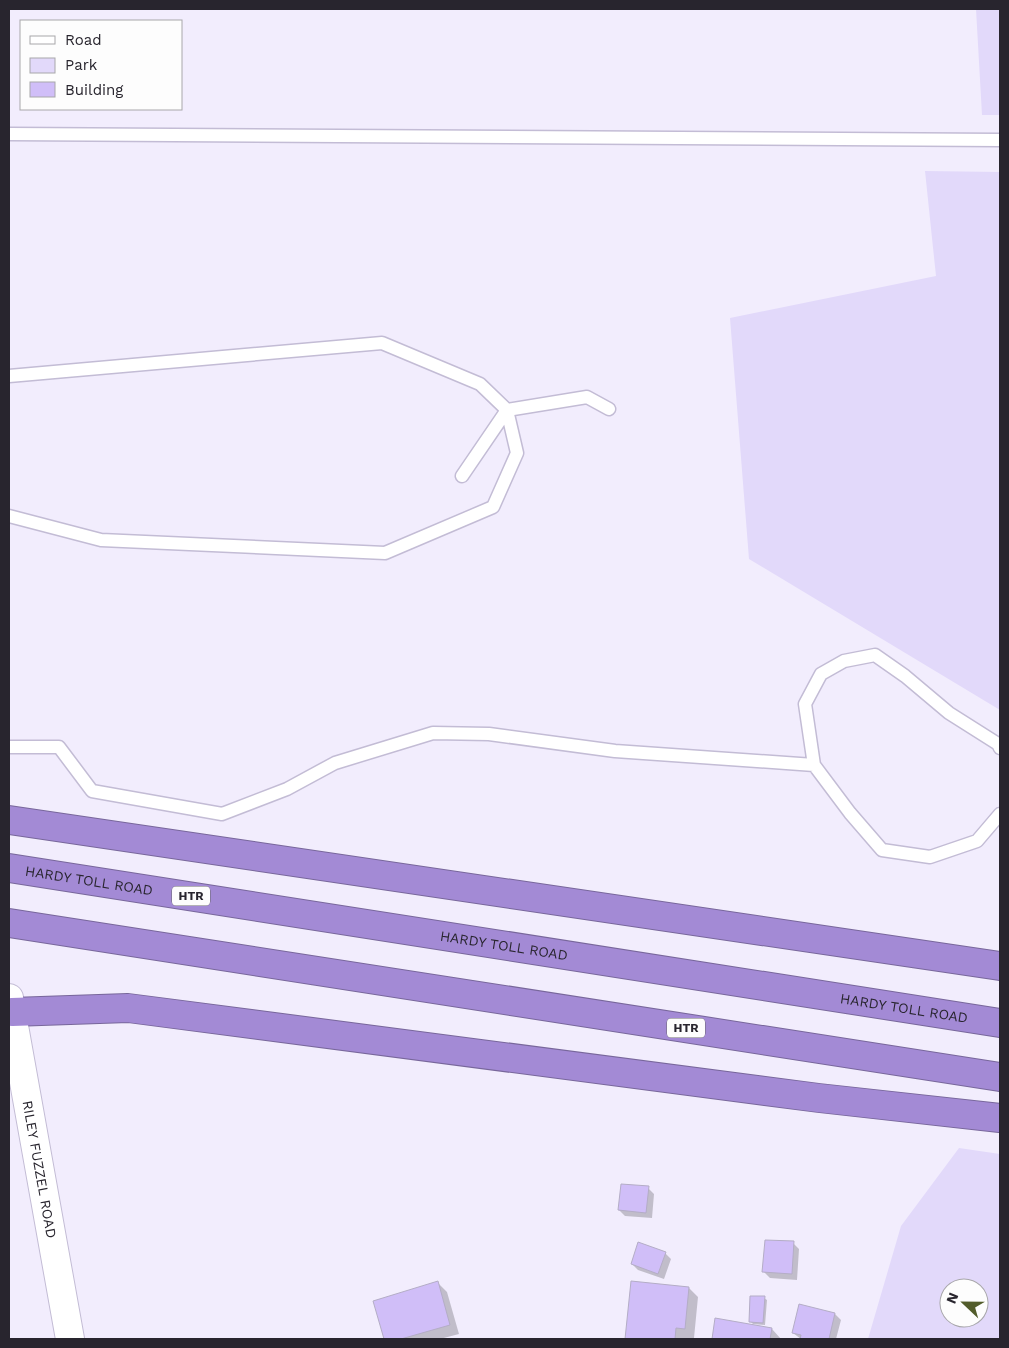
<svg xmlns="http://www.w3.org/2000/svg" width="1009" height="1348" font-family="'Work Sans',sans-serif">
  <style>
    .green { fill: #e2d9fa; fill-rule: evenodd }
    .shadow { fill: #0003 }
    .building { fill: #d0bef8; stroke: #b4adc6 }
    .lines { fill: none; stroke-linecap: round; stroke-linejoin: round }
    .lane-casing { stroke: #c3bcd5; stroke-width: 15 }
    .secondary-casing { stroke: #c3bcd5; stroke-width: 30 }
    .highway-casing { stroke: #78679b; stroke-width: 30 }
    .lane { stroke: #fff; stroke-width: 12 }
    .secondary { stroke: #fff; stroke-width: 28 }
    .highway { stroke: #a38ad5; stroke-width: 28 }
    .labels { text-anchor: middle; stroke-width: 4; stroke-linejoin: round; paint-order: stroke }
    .shield { fill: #fdfdfd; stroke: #68666c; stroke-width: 1 }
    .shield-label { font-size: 12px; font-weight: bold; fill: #28252e }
    .street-label { font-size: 14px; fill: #28252e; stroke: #fdfdfd }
  </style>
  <rect width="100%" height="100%" fill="#f2edfd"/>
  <path class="green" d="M976 9H1000V115H982Z
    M925 171 1000 172V710L749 559 730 318 936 276Z
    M959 1148 1000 1154V1339H868L901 1226ZM949 1288H979V1318H949Z"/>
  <path class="shadow" d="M648 1188 654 1194 652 1218 625 1216 619 1210Z
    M793 1243 799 1249 797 1280 770 1278 764 1272Z
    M665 1253 671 1259 664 1279 638 1270 632 1264Z
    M632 1282 689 1288 698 1297 694 1338 626 1339Z
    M438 1283 447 1292 459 1334 440 1339H385L374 1301Z
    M764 1298 767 1300 765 1325 753 1324 750 1321Z
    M835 1314 841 1320 836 1339H801L793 1333Z
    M716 1320 772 1329 781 1339H713Z"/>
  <path class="building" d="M621 1184 649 1186 646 1213 618 1210Z
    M765 1240 794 1241 792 1274 762 1272Z
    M638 1242 666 1252 658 1274 631 1264Z
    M438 1281 450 1325 401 1339H384L373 1301Z
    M631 1281 689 1287 685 1329 676 1328 675 1339H625Z
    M750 1296H765L763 1323 749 1322Z
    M799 1304 835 1313 829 1339H800L801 1335 792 1333Z
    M715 1318 772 1328 770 1339H712Z"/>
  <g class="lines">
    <defs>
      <path id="lane" d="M9 134 1000 140
        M9 376 382 343 480 384 507 410 517 453 493 507 385 553 101 540 9 516
        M462 476 507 410 587 397 609 409
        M9 747H59L92 791 222 814 287 789 335 763 433 733 489 734 615 751 814 765
        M1000 748 998 744 949 713 905 676 875 655 844 661 821 674 805 704 814 765 850 813 882 850 930 857 977 841 1000 814"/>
      <g id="secondary">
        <path id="s1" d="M9 998 70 1339"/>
      </g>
      <g id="highway">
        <path d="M9 820 1000 966"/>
        <path id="s2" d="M9 868 1000 1023"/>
        <path d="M9 923 1000 1077"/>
        <path d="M12 1012 128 1008 819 1098 1000 1118"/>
      </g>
    </defs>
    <use href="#lane" class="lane-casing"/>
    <use href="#secondary" class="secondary-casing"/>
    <use href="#highway" class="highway-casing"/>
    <use href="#lane" class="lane"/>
    <use href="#secondary" class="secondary"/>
    <use href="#highway" class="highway"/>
  </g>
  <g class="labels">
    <g class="shield">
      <rect x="172" y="886.5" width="38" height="19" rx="4"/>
      <rect x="667" y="1018.5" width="38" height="19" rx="4"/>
    </g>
    <g class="shield-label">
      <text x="191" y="900">HTR</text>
      <text x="686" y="1032">HTR</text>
    </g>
    <g class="street-label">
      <text dy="5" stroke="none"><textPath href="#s2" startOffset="81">HARDY TOLL ROAD</textPath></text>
      <text dy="5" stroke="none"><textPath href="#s2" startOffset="501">HARDY TOLL ROAD</textPath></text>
      <text dy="5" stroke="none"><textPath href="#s2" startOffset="906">HARDY TOLL ROAD</textPath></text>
      <text dy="5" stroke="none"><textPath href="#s1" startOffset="174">RILEY FUZZEL ROAD</textPath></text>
    </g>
  </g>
  <rect width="1009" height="1348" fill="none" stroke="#28252e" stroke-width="20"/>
  <rect x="20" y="20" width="162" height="90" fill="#fdfdfd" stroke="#a8a7aa"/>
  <rect x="30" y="36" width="25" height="8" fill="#ffffff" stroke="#a8a7aa"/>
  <text x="65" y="45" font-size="15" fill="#28252e">Road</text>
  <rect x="30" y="58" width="25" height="15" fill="#e2d9fa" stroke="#a8a7aa"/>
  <text x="65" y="70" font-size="15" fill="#28252e">Park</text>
  <rect x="30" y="82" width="25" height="15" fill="#d0bef8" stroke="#a8a7aa"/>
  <text x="65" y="95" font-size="15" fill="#28252e">Building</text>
  <g transform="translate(964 1303) rotate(292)"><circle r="24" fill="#fdfdfd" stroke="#a8a7aa"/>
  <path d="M0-4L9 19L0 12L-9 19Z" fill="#525c2b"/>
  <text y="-8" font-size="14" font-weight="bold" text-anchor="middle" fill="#28252e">N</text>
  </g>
</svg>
